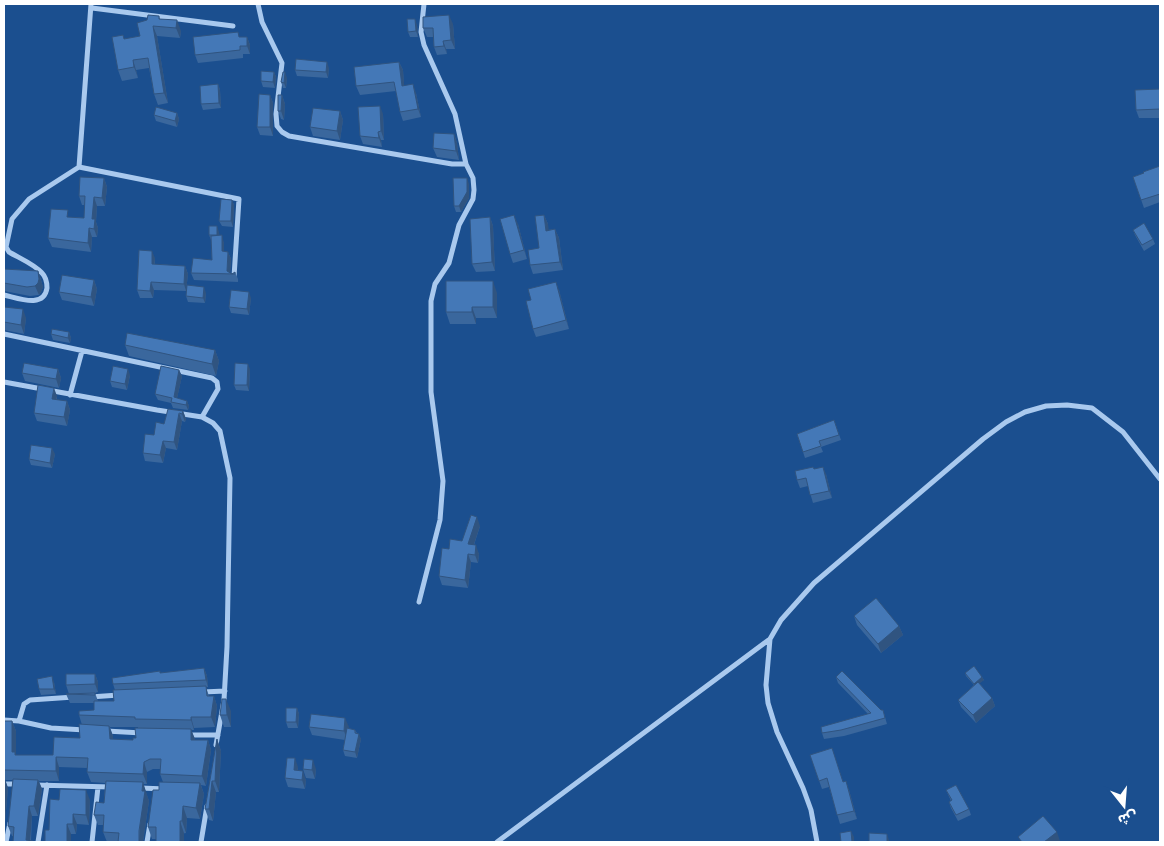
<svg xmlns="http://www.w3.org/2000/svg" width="1164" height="846" font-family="'Space Grotesk','Noto Sans Arabic',sans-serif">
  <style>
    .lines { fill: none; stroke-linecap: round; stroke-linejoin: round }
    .minor { stroke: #a9c9ee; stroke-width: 5 }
    .wall { fill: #3a679d; fill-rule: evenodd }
    .shaded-wall { fill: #305480 }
    .building { fill: #4478b7; stroke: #305480 }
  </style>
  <rect width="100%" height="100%" fill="#1b4f8f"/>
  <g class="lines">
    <path class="minor" d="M91 4 79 167 239 199 234 277
      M258 4 262 22 282 63 276 114 277 126 282 132 289 136 452 164H466L473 178 474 190 473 199 459 225 449 263 435 284 431 301V392L443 481 440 520 419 602
      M424 4 421 32 424 45 455 114 466 164
      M92 8 233 26
      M4 295C18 298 44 309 47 288 47 282 46 277 42 273 34 264 19 258 9 252L6 247 12 219 29 199 79 167
      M4 334 212 378 217 382 218 389 202 417
      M4 382 157 410 202 417 213 423 220 431 230 478 227 647 224 700 216 745
      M70 395 82 351
      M770 639 766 685 768 703 777 732 803 788 811 810 817 842
      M203 692 225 691
      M90 697 119 695
      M4 720 19 721 51 728 85 730
      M19 721 24 704 30 700 74 697
      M106 731 142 733
      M188 735H218
      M4 784H19
      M35 785 111 787
      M140 788 166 789
      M6 842 10 823
      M38 842 47 785
      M92 842 98 787
      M147 842 150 824
      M201 842 207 806
      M497 842 770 639 781 620 814 583 983 439 1006 422 1025 412 1046 406 1067 405 1092 408 1123 432 1160 479"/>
  </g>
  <path class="wall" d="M159 16 160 19 181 31 180 38 157 36 168 103 158 105 154 94 149 68 136 70 138 78 122 81 118 70 123 35 124 39 140 36 147 20Z
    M453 24 455 49H446L447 54 437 55 434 47 433 37H427L423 28Z
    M417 25 418 37H410L408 32Z
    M240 37H247L250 45V54H243V58L198 63 195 55Z
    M399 62 403 70 404 86 416 93 421 117 403 121 400 112 396 91 360 95 356 86Z
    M329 68 328 78 297 76 295 70Z
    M274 72 276 77 275 88 263 87 261 81Z
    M287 78 286 88H283L281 82Z
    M218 84 220 90 221 108 203 110 201 104Z
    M1160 89V118H1139L1136 110Z
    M270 95 273 103V136L260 135 257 127Z
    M282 95 285 104 284 120 281 119 278 111Z
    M340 111 343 120 340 140 313 136 310 127Z
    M177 113 179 119 177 127 156 121 154 115Z
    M383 114 384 140H381L382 147 363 144 360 136Z
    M454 134 457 143 459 160 437 157 433 148Z
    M1160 166V202L1144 208 1133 177 1144 173Z
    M104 178 107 187 105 206H97L96 222 98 228 97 237H92L91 252 52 247 48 238 70 217 84 218V205H82L79 196Z
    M469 184V198L461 212H456L454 206Z
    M232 200 234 205 233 227 222 226 219 221Z
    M544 215 548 224V230L555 229 559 238 563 270 533 274 530 265 539 248Z
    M490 217 493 226 495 271 476 272 472 264Z
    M518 224 527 259 513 263 510 254Z
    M1133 230 1153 239 1155 244 1144 251 1135 235Z
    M219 232V235L224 243V251L228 252 231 259 230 273 232 274 235 272 238 279V282L194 280 191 273 212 260 211 240 209 235Z
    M155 258V264L185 266 188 274 186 291 154 290 153 298H140L137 290Z
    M4 269 38 271 41 280 43 287 41 292 39 295 30 296 4 291Z
    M94 280 97 289 94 306 62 300 59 292Z
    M559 290 569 329 536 337 533 329 531 300Z
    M206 293 205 303 188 302 186 296Z
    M497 293V318H476V324H450L446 312Z
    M251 298 249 315 231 313 229 307Z
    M4 307 26 318 24 334 4 330Z
    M69 332 71 338 70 343 53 340 51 334Z
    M125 345 215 350 219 361 216 376 129 356Z
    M58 369 61 378 59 388 25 381 22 373Z
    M250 369 249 391 236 390 234 385Z
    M179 370 182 376 177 398 187 401 189 406 188 410 173 408 171 403 158 400 155 394Z
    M130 375 127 390 112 387 110 381Z
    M57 396V400L67 401 70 410 67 426 37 421 34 413Z
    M183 411 186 419 185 422 182 421 177 450 166 448 163 463 145 461 143 453 154 435 164 424Z
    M834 420 841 440 821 447 823 452 805 458 797 434Z
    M55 454 52 468 31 465 29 459Z
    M814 469 826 474 832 498 813 503 808 486 800 488 797 480Z
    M480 526 474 545 479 554 478 563 471 562 468 588 442 585 439 576 449 549 462 541Z
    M854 616 899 626 903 635 881 653 857 625Z
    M204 668 207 676 208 687H206L209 696H214L217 706 215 727 194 728V730H191L195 740H208L211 750 206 786 201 785 204 794 200 819 187 818 186 833 156 839H152L148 827 159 790 163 782 160 774V769H153L147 772V784H143L149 801 143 842H107L103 832V825H98L94 815 104 803 105 783 91 782 87 772V768L59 767V781H39L42 789 38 816H32L31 841 12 836 8 826 13 780H5L8 788 4 833V721H12L16 731V755H53L80 738 82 725 79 715 94 710V703H70L66 694H69L66 685 95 674 98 682V692L95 693 98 701H114L115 690 113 684 161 673ZM110 727H138V728L136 738 133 740 113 739V736Z
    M965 673 982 677 984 680 979 683 992 698 995 706 976 723 961 707 958 700 974 685 966 676Z
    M836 677 881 710H883L887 724 844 736 824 739 822 733 868 714 838 683Z
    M54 682 56 694 41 695 39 689Z
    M297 708 299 714 298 728H288L286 722Z
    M231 711V727H224L220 715Z
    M345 718 348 728 355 730 361 739 357 758 345 756 343 750 345 740 312 735 309 727Z
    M217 739 221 751 219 792H216L213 821 209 820 205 809Z
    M810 755 844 782 849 790 857 819 840 824 829 787 822 789Z
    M298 767V771L306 780 305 789 288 787 285 778Z
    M303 769H316L315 779 306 778Z
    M946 790 969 809 971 815 958 821 951 808 949 802 951 801Z
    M90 800 89 825 77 824 76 834H71V842H45L49 830Z"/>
  <path class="shaded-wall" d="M449 15 453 24 455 49 451 40Z
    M415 19 417 25 418 37 416 31Z
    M177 20 181 31 180 38 176 28Z
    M153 26 157 36 168 103 164 93Z
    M247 37 250 45V54L247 46Z
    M443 41 446 49 447 54 444 46Z
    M133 60 136 70 138 78 134 67Z
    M327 62 329 68 328 78 326 72Z
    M399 62 403 70 405 95 402 86Z
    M274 72 276 77 275 88 273 82Z
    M285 72 287 78 286 88 284 83Z
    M218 84 220 90 221 108 219 103Z
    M413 84 416 93 421 117 418 109Z
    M270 95 273 103V136L270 127Z
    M282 95 285 104 284 120 281 111Z
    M380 106 383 114 384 140 381 131Z
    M340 111 343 120 340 140 337 131Z
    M177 113 179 119 177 127 175 121Z
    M378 132 381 140 382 147 379 138Z
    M454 134 457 143 459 160 456 151Z
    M104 178 107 187 105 206 102 198Z
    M467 178 469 184V198L461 212 459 206Z
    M94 197 97 206 96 222 98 228 97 237 94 229 92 219Z
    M232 200 234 205 233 227 231 221Z
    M514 215 518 224 527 259 524 250Z
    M544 215 548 224 550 239 546 231Z
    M490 217 493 226 495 271 492 262Z
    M217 226 219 232 220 241 217 235Z
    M89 228 92 237 91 252 88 243Z
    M555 229 559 238 563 270 560 262Z
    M222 235 224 243V259L222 251Z
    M152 251 155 258 154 272 152 264Z
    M228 252 231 259 230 274 227 271Z
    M185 266 188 274 186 291 184 284Z
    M38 271 41 280 43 287 41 292 39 295 35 286Z
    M94 280 97 289 94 306 91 297Z
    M493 281 497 293V318L493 307Z
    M151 282 154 290 153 298 150 291Z
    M556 282 559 290 569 329 566 320Z
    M204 287 206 293 205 303 203 298Z
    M249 292 251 298 249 315 247 309Z
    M472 307 476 318V324L472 312Z
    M23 309 26 318 24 334 21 325Z
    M69 332 71 338 70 343 68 338Z
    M215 350 219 361 216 376 212 364Z
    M248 364 250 369 249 391 247 385Z
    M58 369 61 378 59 388 56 379Z
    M128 369 130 375 127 390 125 384Z
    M179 370 182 376 176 403 174 397Z
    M54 388 57 396 55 408 52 399Z
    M67 401 70 410 67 426 64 417Z
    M187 401 189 406 188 410 186 405Z
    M183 411 186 419 185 422 182 414Z
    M179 413 182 421 177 450 174 442Z
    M163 441 166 448 163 463 160 455Z
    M52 448 55 454 52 468 50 463Z
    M823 467 826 474 832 498 829 491Z
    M477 517 480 526 471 553 468 544Z
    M476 545 479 554 478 563 475 555Z
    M468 554 471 562 468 588 465 580Z
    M899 626 903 635 881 653 878 644Z
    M204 668 207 676 208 687 206 680Z
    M95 674 98 682V692L95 684Z
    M52 676 54 682 56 694 54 689Z
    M982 677 984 680 975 687 974 684Z
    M214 696 217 706 215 727 211 717Z
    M992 698 995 706 976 723 973 715Z
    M226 699 231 711V727L227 715Z
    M297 708 299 714 298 728 296 722Z
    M191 717 194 728V730L191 720Z
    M345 718 349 727 347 740 344 731Z
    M12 721 16 731V754L19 762 12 752Z
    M109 726 113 736V749L110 739Z
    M191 729 195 739V750L191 740Z
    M359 734 361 739 357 758 355 752Z
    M217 739 221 751 219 792 215 781Z
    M208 740 211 750 206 786 202 776Z
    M56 757 59 767V781L56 771Z
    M295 758 298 767 297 779 294 770Z
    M313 760 316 769 315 779 312 770Z
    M144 762 147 772V784L143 774Z
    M303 771 306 780 305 789 302 780Z
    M5 779 8 788 4 833V788Z
    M38 780 42 789 38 816 34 806Z
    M212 781 216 792 213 821 209 809Z
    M846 781 849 790 857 819 854 811Z
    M143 782 149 801 143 842H139Z
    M200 783 204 794 200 819 196 808Z
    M86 790 90 800 89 825 86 815Z
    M29 806 32 816 30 842 26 840Z
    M183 806 187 818 186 833 182 821Z
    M73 814 77 824 76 834 73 824Z
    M180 821 184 833V842H180Z
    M67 824 71 834V842H67Z
    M851 831 854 837V842H852Z
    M1057 832 1060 841 1058 842H1044Z
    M887 834 889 840V842H887Z"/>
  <path class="building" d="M148 15 159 16V19L177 20 176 28 153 26 164 93 154 94 148 58 133 60 134 67 118 70 112 37 123 35 124 39 140 36 137 23 147 20Z
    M449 15 451 40 443 41 444 46 434 47 433 28H423V17Z
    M407 19H415L416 31 408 32Z
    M238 32 239 37H247V46H240V50L195 55 193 37Z
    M296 59 327 62 326 72 295 70Z
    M399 62 402 86 413 84 418 109 400 112 394 82 356 86 354 67Z
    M261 71 274 72 273 82 261 81Z
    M283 72H285L284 83 281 82Z
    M218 84 219 103 201 104 200 86Z
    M1160 89V109L1136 110 1135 90Z
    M259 94 270 95V127H257Z
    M278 95H282L281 111H278Z
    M380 106 381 131 378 132 379 138 360 136 358 107Z
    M156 107 177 113 175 121 154 115Z
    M313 108 340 111 337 131 310 127Z
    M434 133 454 134 456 151 433 148Z
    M1160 166V194L1141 200 1133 177 1144 173 1143 172Z
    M80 177 104 178 102 198 94 197 92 219H95L94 229 89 228 88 243 48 238 51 209 68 210 67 217 84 218 85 196H79Z
    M453 178H467V192L459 206H454Z
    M221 199 232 200 231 221H219Z
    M514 215 524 250 510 254 500 219Z
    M544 215 546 231 555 229 560 262 530 265 528 250 539 248 535 216Z
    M490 217 492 262 472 264 470 219Z
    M1144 223 1153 239 1142 245 1133 230Z
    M209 226H217V235H209Z
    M222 235V251L228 252 227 271 232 274 235 272V274L191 273 193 258 212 260 211 236Z
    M139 250 152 251V264L185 266 184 284 151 282 150 291 137 290Z
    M4 269 38 271 39 279 38 283 35 286 27 287 4 283Z
    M62 275 94 280 91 297 59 292Z
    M446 281H493V307H472V312H446Z
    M556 282 566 320 533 329 526 301 531 300 528 289Z
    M187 285 204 287 203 298 186 296Z
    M231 290 249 292 247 309 229 307Z
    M4 307 23 309 21 325 4 322Z
    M52 329 69 332 68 338 51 334Z
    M127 333 215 350 212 364 125 345Z
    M24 363 58 369 56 379 22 373Z
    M235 363 248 364 247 385H234Z
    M113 366 128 369 125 384 110 381Z
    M161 366 179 370 174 397 187 401 186 405 171 402 172 398 155 394Z
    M38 385 54 388 52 399 67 401 64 417 34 413Z
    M168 409 183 411 182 414 179 413 174 442 163 441 160 455 143 453 145 434 154 435 156 422 164 424Z
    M834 420 839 435 819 441 821 446 803 452 797 434Z
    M31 445 52 448 50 463 29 459Z
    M813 467 814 469 823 467 829 491 810 495 806 478 797 480 795 471Z
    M471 515 477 517 468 544 476 545 475 555 468 554 465 580 439 576 442 548 449 549 450 539 462 541Z
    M876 598 899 626 878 644 854 616Z
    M974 666 982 677 974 684 965 673Z
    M204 668 206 680 113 684 112 678 160 671V673Z
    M842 671 881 710H883L885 718 841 730 822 733 821 727 871 713 836 677Z
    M66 674H95V684L66 685Z
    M52 676 54 689H39L37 679Z
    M978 682 992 698 973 715 958 700Z
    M206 686 207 696H214L211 717H191V720L135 719V717L79 715V711L94 710V701H114L113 690Z
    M95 693V695L66 694Z
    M222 699H226L227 715H220Z
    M286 708H297L296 722H286Z
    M311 714 345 718 344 731 309 727Z
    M4 721H12V752H15V755H53L54 737 80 738 79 724 109 726 110 739 133 740V738H136L135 728 191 729V740H208L202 776 160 774 161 759H150L144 762 143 774 87 772 88 758 56 757V771L4 770Z
    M347 728 355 730V733L359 734 355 752 343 750Z
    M217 739 215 781H212L209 809H205Z
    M832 748 843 782 846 781 854 811 837 815 827 778 819 781 810 755Z
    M287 758H295L294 770 303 771 302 780 285 778Z
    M304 759 313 760 312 770 303 769Z
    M13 779 38 780 34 806H29L26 840 33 841V842H13L14 827 8 826Z
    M106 781 143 782 142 791H145L139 831V842H118L119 833 103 832 104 815H94L96 802 104 803Z
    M159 782 200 783 196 808 183 806 182 821H180V842H156V827H148L153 790H159Z
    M956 785 969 809 956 815 949 802 952 800 946 790Z
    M60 789 86 790V815L73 814V824H67V842H45V830H49L50 799 59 800Z
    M1043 816 1057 832 1044 842H1022L1018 837Z
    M851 831 852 842H841L840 833Z
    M869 833 887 834V842H869Z"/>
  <rect width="1164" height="846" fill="none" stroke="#ffffff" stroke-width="10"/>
  <g transform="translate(1124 806) rotate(163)" stroke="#1b4f8f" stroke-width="4" paint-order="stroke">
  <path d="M0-4L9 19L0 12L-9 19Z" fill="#ffffff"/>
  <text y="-8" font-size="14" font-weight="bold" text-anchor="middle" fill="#ffffff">ش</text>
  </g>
</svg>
